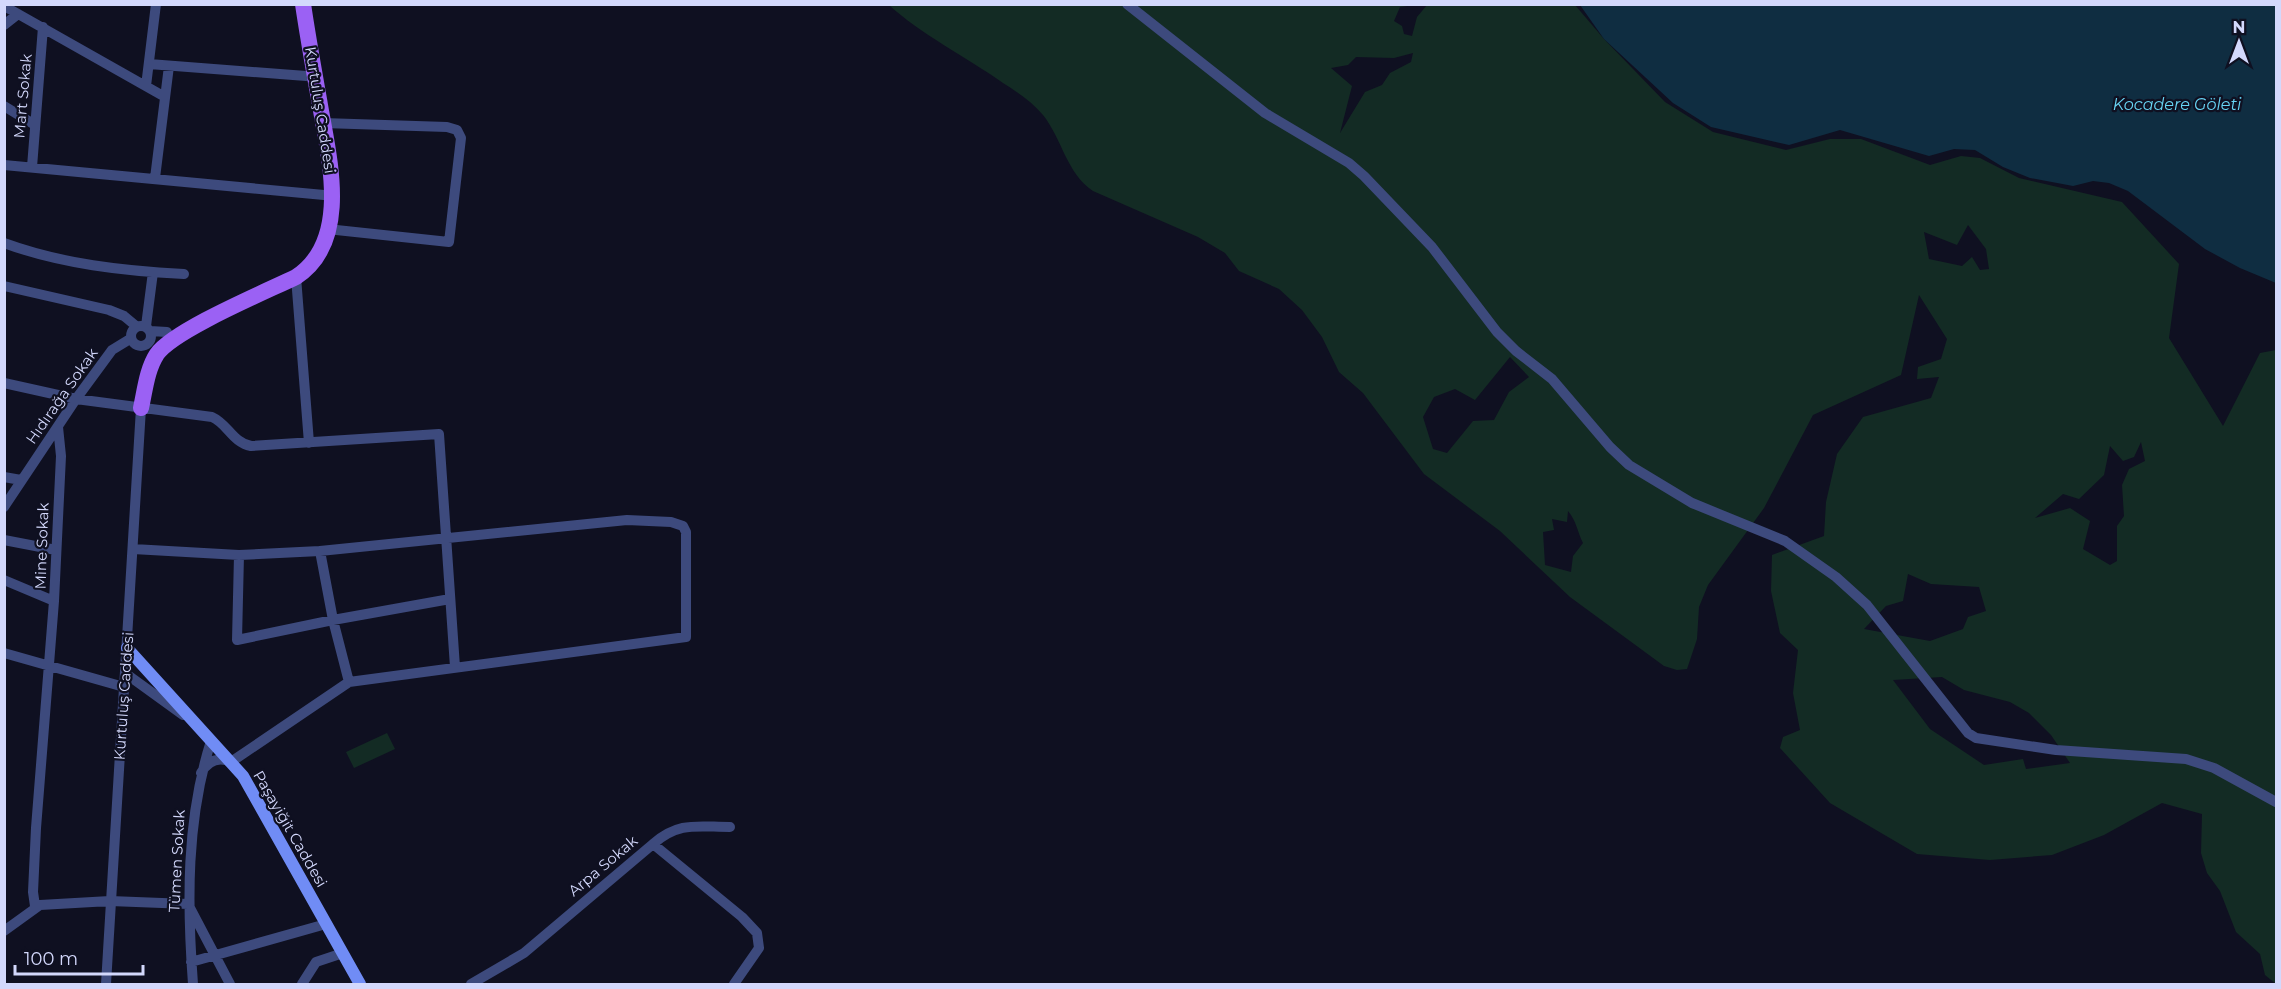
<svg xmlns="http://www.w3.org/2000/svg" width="2281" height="989" font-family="Montserrat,sans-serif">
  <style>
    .green { fill: #132b24; fill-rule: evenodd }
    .water { fill: #0f2d41 }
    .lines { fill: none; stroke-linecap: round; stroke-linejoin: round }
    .minor { stroke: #3d4a7d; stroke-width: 10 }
    .secondary { stroke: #708cf5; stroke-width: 12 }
    .primary { stroke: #9b61f4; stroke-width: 16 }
    .labels { text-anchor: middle; stroke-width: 4.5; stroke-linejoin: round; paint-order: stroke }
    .street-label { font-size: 15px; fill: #d3d8fc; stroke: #0f1021 }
    .water-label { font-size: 16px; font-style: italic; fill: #68d5f5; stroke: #0f1021 }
  </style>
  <rect width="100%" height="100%" fill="#0f1021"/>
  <path class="green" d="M889 5H1415L1400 7 1394 21 1402 26 1404 34 1412 36 1417 17 1427 5H1575L1604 39 1665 102 1713 132 1786 150 1830 139H1861L1930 165 1961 156 1980 158 2019 178 2122 202 2179 264 2169 338 2223 426 2260 353 2276 350V984L2265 975 2260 954 2236 932 2220 891 2207 873 2201 853 2202 814 2162 803 2104 835 2052 855 1990 860 1917 854 1830 803 1780 748 1783 737 1800 730 1793 693 1798 650 1780 633 1771 591 1772 555 1824 536 1826 502 1837 454 1863 417 1931 398 1939 377 1917 379 1918 367 1941 359 1947 339 1919 295 1901 375 1813 415 1764 508 1708 585 1699 607 1697 639 1687 669 1677 670 1664 666 1570 597 1500 531 1424 474 1363 393 1339 372 1322 337 1302 310 1279 289 1239 271 1225 253 1198 237 1093 191C1067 174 1062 139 1043 115 1032 102 1017 92 1003 83 968 58 919 33 889 5ZM1413 53 1411 62 1390 73 1382 85 1365 92 1340 133 1352 86 1331 68 1348 65 1356 57 1394 58ZM1968 225 1986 249 1989 269 1980 270 1972 257 1962 266 1929 259 1924 232 1957 245ZM1510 357 1529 377 1509 392 1494 420 1473 421 1447 453 1433 449 1423 417 1434 397 1455 389 1475 400ZM2141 442 2145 461 2129 469 2122 485 2124 516 2117 526V561L2110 565 2083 549 2090 521 2070 508 2035 518 2063 494 2079 499 2104 475 2110 446 2123 461 2134 457ZM1568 511C1577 522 1577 531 1583 543L1573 556 1571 572 1545 565 1543 532 1554 530 1552 519 1567 522ZM1908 574 1931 584 1979 587 1986 611 1968 617 1963 629 1930 641 1864 629 1886 606 1903 601ZM1942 677 1964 690 2010 702 2029 713 2051 735 2070 763 2026 769 2023 759 1984 765 1930 729 1893 680Z
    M387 733 395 749 354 768 346 752Z"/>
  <path class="water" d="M1580 5H2276V283L2240 268 2205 249 2128 191 2109 183 2093 181 2073 186 2030 178 2003 167 1975 150 1954 149 1929 156 1840 130 1789 145 1711 127 1673 103 1604 39Z"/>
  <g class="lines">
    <path class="minor" d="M1127 4 1265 113 1349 163 1364 176 1432 247 1497 332 1516 351 1552 379 1610 447 1629 465 1692 503 1785 541 1836 577 1867 605 1968 733 1976 738 2056 750 2186 759 2214 768 2276 802
      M4 6 165 97
      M4 25 18 14
      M149 64 306 76
      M146 86 156 4
      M4 106 35 125
      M323 123 447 127 457 130 461 138 449 242 327 229
      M4 165 324 195
      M32 167 43 27
      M155 178 169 66
      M4 243C61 264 124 271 184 274
      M296 277 309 443
      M4 286 109 310 124 316 136 326
      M131 336a10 10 0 1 1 20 0a10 10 0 1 1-20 0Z
      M146 326 153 272
      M150 331 167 332
      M4 383 76 399 212 417C228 424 232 442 251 446L439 434 455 667
      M4 477 21 480
      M4 507 76 399 112 350 130 339
      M4 540 56 550
      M133 549 239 555 320 551 627 520 671 522 683 526 686 532V637L349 682 231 762C218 756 208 761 201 773
      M320 551 333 620 349 682
      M239 555 237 640 333 620 450 599
      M4 580 54 601
      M4 653 124 687
      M125 673 183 715
      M653 844C679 821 698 827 730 827
      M35 906 33 892 36 828 54 601 61 456 58 427
      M4 931 40 905 110 901 188 904 230 984
      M191 962 326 924
      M106 984 141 408
      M193 984C187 903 186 820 211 741
      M302 984 316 962 343 953
      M471 984 524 953 653 844 742 917 757 933 759 948 734 984"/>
    <path class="secondary" d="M127 648 243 776 360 984"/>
    <path class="primary" d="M141 408C145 390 147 369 157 354 174 330 265 292 296 277 351 241 329 158 320 105 314 71 308 38 303 4"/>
  </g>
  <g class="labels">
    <g class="street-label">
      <text transform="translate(23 96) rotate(-85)" y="5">Mart Sokak</text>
      <text transform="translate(320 110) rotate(81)" y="5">Kurtuluş Caddesi</text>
      <text transform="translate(62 396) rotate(-55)" y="5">Hıdırağa Sokak</text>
      <text transform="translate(42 546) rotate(-88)" y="5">Mine Sokak</text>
      <text transform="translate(124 696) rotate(-86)" y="5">Kurtuluş Caddesi</text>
      <text transform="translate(290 829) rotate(60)" y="5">Paşayiğit Caddesi</text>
      <text transform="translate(177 861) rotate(-87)" y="5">Tümen Sokak</text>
      <text transform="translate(603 866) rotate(-40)" y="5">Arpa Sokak</text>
    </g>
    <g class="water-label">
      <text x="2177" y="110">Kocadere Göleti</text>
    </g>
  </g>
  <rect width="2281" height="989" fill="none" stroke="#d3d8fc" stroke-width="12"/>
  <g transform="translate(2239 42)" stroke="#0f1021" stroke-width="4.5" paint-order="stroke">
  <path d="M0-4.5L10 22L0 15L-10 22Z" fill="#d3d8fc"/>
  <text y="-9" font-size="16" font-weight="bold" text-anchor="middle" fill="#d3d8fc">N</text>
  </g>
  <path d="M15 965v9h128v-9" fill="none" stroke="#d3d8fc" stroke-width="3"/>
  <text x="24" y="965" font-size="18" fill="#d3d8fc" stroke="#0f1021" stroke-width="4.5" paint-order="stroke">100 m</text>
</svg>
